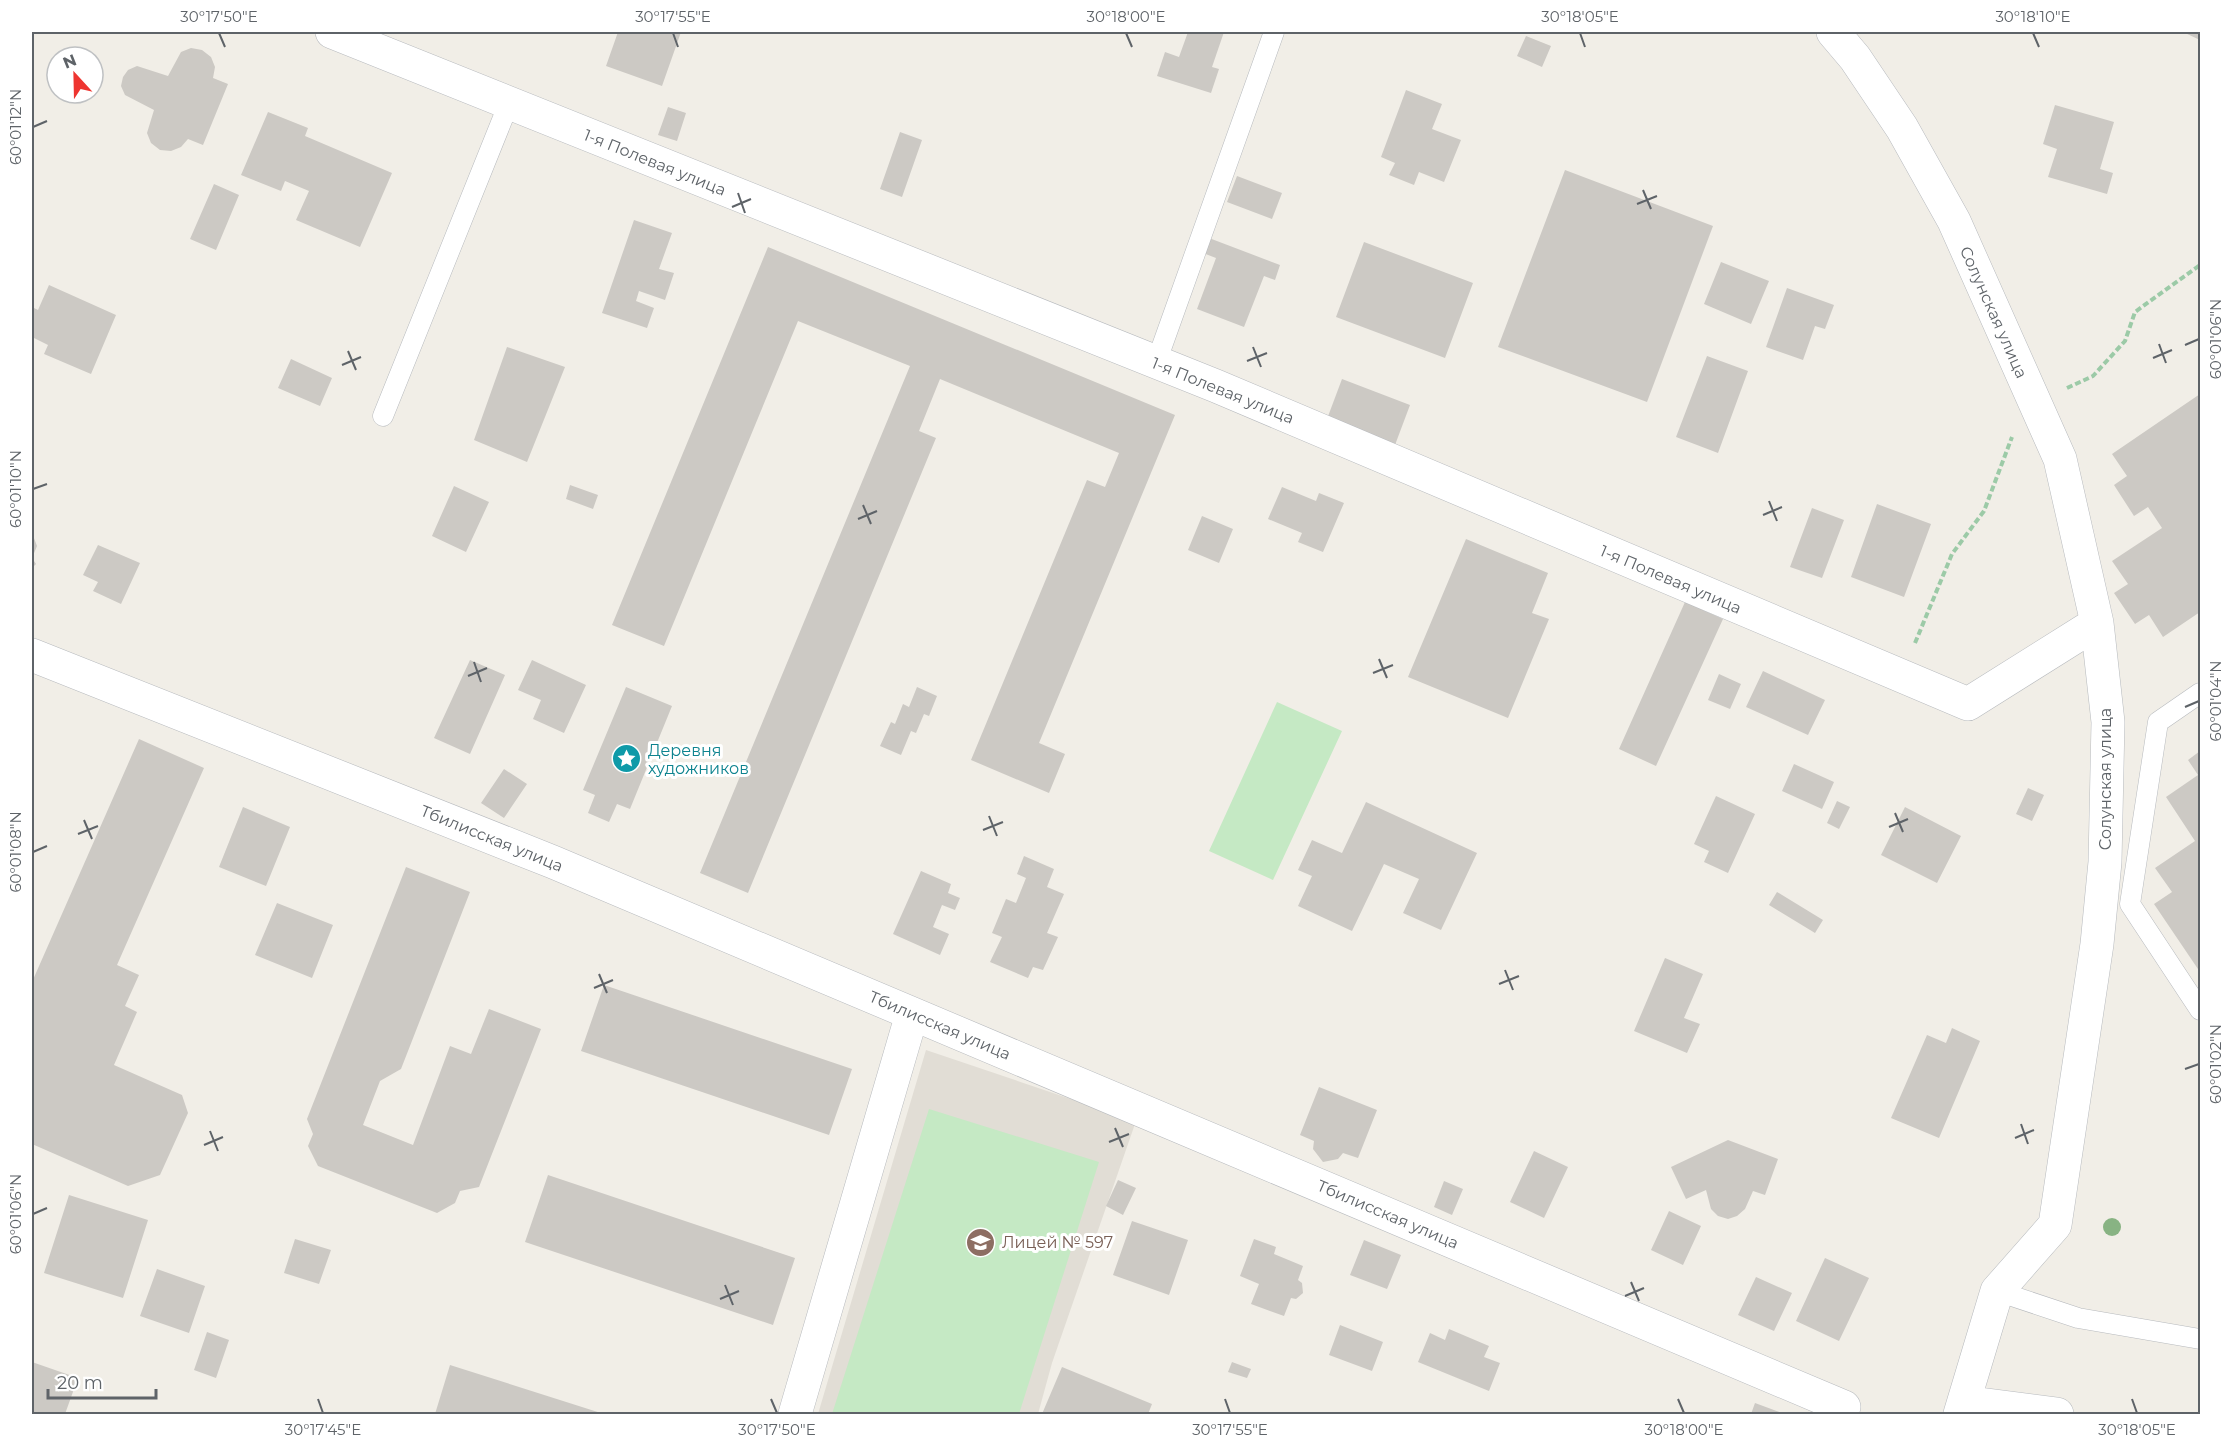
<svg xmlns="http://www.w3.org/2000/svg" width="2232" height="1446" font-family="Montserrat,sans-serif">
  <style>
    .education { fill: #e1ddd5 }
    .green { fill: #c5e9c4 }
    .building { fill: #ccc9c4 }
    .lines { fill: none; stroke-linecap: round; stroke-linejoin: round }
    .service-casing { stroke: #b7babe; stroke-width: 21 }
    .minor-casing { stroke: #b7babe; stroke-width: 34 }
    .path { stroke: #9ccaa7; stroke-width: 4; stroke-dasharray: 6 3; stroke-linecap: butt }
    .service { stroke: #fff; stroke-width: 20 }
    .minor { stroke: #fff; stroke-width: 33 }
    .tree { fill: #88b383 }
    .ticks { fill: none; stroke: #5e6368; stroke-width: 2 }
    .labels { text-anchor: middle; stroke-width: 6; stroke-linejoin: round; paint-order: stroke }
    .street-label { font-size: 16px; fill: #5e6368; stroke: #fff }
    .culture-label { font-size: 16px; fill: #0d838f; stroke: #fff; text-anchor: start }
    .education-label { font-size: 16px; fill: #785e54; stroke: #fff; text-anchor: start }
    .neatline { fill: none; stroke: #5e6368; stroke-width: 2 }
    .ticks-label { font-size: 15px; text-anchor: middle; fill: #5e6368 }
  </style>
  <rect width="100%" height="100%" fill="#f1eee7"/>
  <path class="education" d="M926 1050 1136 1121 1052 1363 1038 1414H818Z"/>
  <path class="green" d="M1277 702 1342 731 1273 880 1209 851Z
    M929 1109 1099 1162 1019 1414H832Z"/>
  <path class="building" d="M618 32H681L662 86 606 66Z
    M1188 32H1224L1212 67 1219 69 1211 93 1157 76 1165 52 1179 57Z
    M2183 32H2200V40Z
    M1526 36 1551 46 1542 67 1517 56Z
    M191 48 202 50 211 57 215 67 213 78 228 84 203 145 188 139 181 147 171 151 160 150 151 143 147 133 154 110 125 95 121 86 123 77 128 70 137 66 168 76 181 52Z
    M1406 90 1442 104 1432 129 1461 140 1444 182 1419 172 1414 185 1389 175 1395 163 1381 157Z
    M2055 105 2114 122 2100 169 2113 173 2107 194 2048 177 2057 149 2043 144Z
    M668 107 686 113 677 141 658 135Z
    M268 112 308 128 305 136 392 173 360 247 296 220 309 191 285 181 281 191 241 175Z
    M900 132 922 140 902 197 880 189Z
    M1565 170 1713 226 1647 402 1498 347Z
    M1237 176 1282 193 1272 219 1227 202Z
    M214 184 239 195 216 250 190 239Z
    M634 220 672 233 659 269 674 273 665 300 639 291 636 301 654 308 647 328 602 313Z
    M1209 238 1280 265 1275 280 1264 276 1244 327 1197 309 1216 258 1203 253Z
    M1364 242 1473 283 1445 358 1336 317Z
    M768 247 1175 415 1039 743 1065 754 1049 793 971 760 1087 480 1105 487 1119 453 940 379 919 431 936 438 748 893 700 873 910 366 798 321 664 646 612 625Z
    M1721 262 1769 281 1751 324 1704 304Z
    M49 285 116 315 91 374 44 354 48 345 32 337V307L38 310Z
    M1787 288 1834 305 1825 329 1815 326 1803 360 1766 347Z
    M507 347 565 367 527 462 474 440Z
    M1707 356 1748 371 1718 453 1676 437Z
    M291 359 332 378 320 406 278 388Z
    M1342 379 1410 405 1395 445 1327 419Z
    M2200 394V612L2163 637 2149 615 2135 624 2114 593 2128 584 2112 561 2162 528 2148 507 2134 516 2114 485 2127 476 2112 454Z
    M570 485 598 495 593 509 566 499Z
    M454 486 489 502 466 552 432 536Z
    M1282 487 1316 501 1319 493 1344 503 1323 552 1298 542 1302 533 1268 519Z
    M1877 504 1931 524 1904 597 1851 577Z
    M1812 508 1844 520 1822 578 1790 567Z
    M1202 516 1233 529 1219 563 1188 550Z
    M32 533 37 546 32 558 36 564 32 568Z
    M1466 539 1548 573 1532 613 1549 619 1508 718 1408 677Z
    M98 545 140 563 121 604 93 591 98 582 83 575Z
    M1685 602 1723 619 1656 766 1619 749Z
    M470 660 505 675 470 754 434 738Z
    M532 660 586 685 564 733 533 719 541 700 518 690Z
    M1763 671 1825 700 1808 735 1746 707Z
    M1719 674 1741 684 1730 709 1708 700Z
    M626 687 672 706 630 809 617 804 609 822 588 813 595 795 583 790Z
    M917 687 937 696 929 716 924 714 916 733 911 731 901 755 880 746 891 722 895 724 903 704 909 707Z
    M139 739 204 768 117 965 139 975 125 1006 137 1012 114 1065 182 1095 188 1113 160 1175 128 1186 32 1144V982Z
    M2200 751V972L2154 904 2172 892 2155 868 2195 841 2166 797 2198 775 2188 760Z
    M1794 764 1834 782 1822 809 1782 791Z
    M504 769 527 784 504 818 481 803Z
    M2028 788 2044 795 2032 821 2016 814Z
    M1716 796 1755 814 1728 873 1704 862 1709 851 1694 844Z
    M1837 801 1850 807 1839 829 1827 823Z
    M1366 802 1477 853 1441 930 1403 913 1419 879 1384 864 1352 931 1298 906 1312 876 1298 870 1312 840 1342 853Z
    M243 807 290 827 266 886 219 867Z
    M1905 807 1961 836 1937 883 1881 855Z
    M1024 856 1054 869 1047 887 1064 894 1047 933 1058 937 1043 970 1033 967 1028 978 990 962 1002 937 992 933 1006 899 1016 903 1026 878 1017 874Z
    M406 867 470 892 401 1069 380 1081 363 1125 413 1145 450 1046 471 1054 489 1009 541 1029 479 1187 460 1191 455 1203 437 1213 318 1166 308 1146 313 1134 307 1119Z
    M921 871 951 884 948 893 960 898 955 910 942 905 933 927 949 934 940 955 893 934Z
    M1777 892 1823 920 1815 933 1769 905Z
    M277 903 333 925 312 978 255 955Z
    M1665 958 1703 974 1684 1018 1700 1024 1687 1053 1634 1031Z
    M604 985 852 1069 829 1135 581 1051Z
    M1952 1028 1980 1041 1939 1138 1891 1118 1927 1035 1946 1043Z
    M1319 1087 1377 1110 1358 1158 1343 1153 1338 1159 1323 1162 1313 1149 1314 1141 1300 1135Z
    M1728 1140 1778 1159 1765 1195 1753 1191 1745 1209 1737 1216 1728 1219 1718 1216 1711 1209 1706 1190 1686 1199 1671 1167Z
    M1534 1151 1568 1167 1544 1218 1510 1202Z
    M548 1175 795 1258 773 1325 525 1242Z
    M1118 1180 1136 1188 1123 1215 1106 1206Z
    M1444 1181 1463 1189 1452 1215 1434 1207Z
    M69 1195 148 1220 123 1298 44 1273Z
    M1669 1211 1701 1226 1683 1265 1651 1250Z
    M1132 1221 1188 1240 1169 1295 1113 1275Z
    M295 1239 331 1250 319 1284 284 1273Z
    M1254 1239 1276 1247 1274 1254 1303 1266 1298 1280 1302 1283 1303 1293 1296 1299 1291 1298 1284 1316 1251 1304 1259 1284 1240 1276Z
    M1364 1240 1401 1255 1387 1289 1350 1275Z
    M1825 1258 1869 1278 1839 1341 1796 1321Z
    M157 1269 205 1286 189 1333 140 1316Z
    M1756 1277 1792 1293 1774 1331 1738 1315Z
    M1340 1325 1383 1342 1372 1371 1329 1355Z
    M1449 1329 1489 1346 1484 1357 1500 1363 1489 1391 1418 1362 1430 1333 1445 1340Z
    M207 1332 229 1340 216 1378 194 1370Z
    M32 1362 78 1378 65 1414H32Z
    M1232 1362 1251 1369 1247 1378 1228 1372Z
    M450 1365 604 1414H435Z
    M1062 1367 1152 1404 1148 1414H1042Z
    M1755 1403 1785 1414H1751Z"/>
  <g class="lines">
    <defs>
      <path id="service" d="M1156 363 1274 32
        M383 416 509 103
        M2200 693 2158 722 2130 904 2200 1010
        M1997 1291 2078 1318 2200 1339"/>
      <path id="minor" d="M332 32 1216 386 1968 704 2097 623
        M1833 32 1855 58 1902 128 1954 221 2060 459 2097 623 2108 722 2105 862 2097 944 2055 1225 1997 1291 1960 1414
        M32 655 553 862 1844 1407
        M1964 1402 2057 1414
        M795 1414 912 1014"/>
    </defs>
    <use href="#service" class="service-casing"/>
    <use href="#minor" class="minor-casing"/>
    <path class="path" d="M2067 388 2093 376 2125 341 2135 312 2200 265
      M1915 643 1952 554 1984 511 2012 437"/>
    <use href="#service" class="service"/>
    <use href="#minor" class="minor"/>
  </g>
  <circle class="tree" cx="2112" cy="1227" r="9"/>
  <path class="ticks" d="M219 33 225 47M673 33 678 47M1126 33 1132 47M1580 33 1585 47M2033 33 2039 47M33 127 47 121M1643 190 1651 209M738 193 745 213M1637 204 1657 196M732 207 751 199M2159 344 2166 363M2185 345 2199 339M1253 347 1261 367M348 351 356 370M2153 358 2172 350M1247 361 1267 353M342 365 361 357M33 489 47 484M1769 501 1777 521M863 505 871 524M1763 515 1782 507M858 519 877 511M1379 659 1387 678M474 662 481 682M1373 673 1393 665M468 676 487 668M2185 707 2199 701M1895 813 1903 832M989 816 997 836M84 820 92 839M1889 827 1908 819M983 830 1003 822M78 834 98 826M33 852 47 846M1505 970 1513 990M599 974 607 993M1499 984 1519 976M594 988 613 980M2185 1069 2199 1064M2021 1124 2028 1144M1115 1128 1123 1147M210 1131 218 1151M2015 1138 2034 1130M1109 1142 1129 1134M204 1145 223 1137M33 1214 47 1208M1631 1282 1639 1301M725 1285 733 1305M1625 1296 1644 1288M720 1299 739 1291M318 1399 323 1413M771 1399 777 1413M1225 1399 1230 1413M1678 1399 1684 1413M2132 1399 2137 1413"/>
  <defs>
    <symbol id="sight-disc" viewBox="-11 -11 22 22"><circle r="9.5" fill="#0f9aa8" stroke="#fff"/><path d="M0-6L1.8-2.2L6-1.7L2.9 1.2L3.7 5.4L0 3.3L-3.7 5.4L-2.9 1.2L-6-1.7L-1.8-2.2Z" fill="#fff"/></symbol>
    <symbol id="school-disc" viewBox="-11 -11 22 22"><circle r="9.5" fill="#8d6e63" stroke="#fff"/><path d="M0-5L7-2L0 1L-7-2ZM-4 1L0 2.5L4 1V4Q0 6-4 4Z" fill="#fff"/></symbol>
  </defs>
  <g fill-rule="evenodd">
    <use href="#sight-disc" x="610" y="742" width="33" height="33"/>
    <use href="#school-disc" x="964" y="1226" width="33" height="33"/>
  </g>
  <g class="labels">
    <g class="street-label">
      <text transform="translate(655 162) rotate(22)" y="6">1-я Полевая улица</text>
      <text transform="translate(1994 312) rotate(66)" y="6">Солунская улица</text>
      <text transform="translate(1223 390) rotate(22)" y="6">1-я Полевая улица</text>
      <text transform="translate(1671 579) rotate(23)" y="6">1-я Полевая улица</text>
      <text transform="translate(2105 779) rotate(-90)" y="6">Солунская улица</text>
      <text transform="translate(492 838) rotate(22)" y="6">Тбилисская улица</text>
      <text transform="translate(940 1025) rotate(23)" y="6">Тбилисская улица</text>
      <text transform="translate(1388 1214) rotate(23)" y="6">Тбилисская улица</text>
    </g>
    <g class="culture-label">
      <text x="648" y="756">Деревня<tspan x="648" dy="18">художников</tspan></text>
    </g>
    <g class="education-label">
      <text x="1002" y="1248">Лицей № 597</text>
    </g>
  </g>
  <rect width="2232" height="1446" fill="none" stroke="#ffffff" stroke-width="66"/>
  <g transform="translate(75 75) rotate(338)"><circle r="28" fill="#ffffff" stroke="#bfc1c3" stroke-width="1.5"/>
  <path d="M0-4.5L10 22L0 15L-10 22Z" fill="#ee3530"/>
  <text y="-9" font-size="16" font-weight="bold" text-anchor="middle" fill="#5e6368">N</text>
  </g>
  <path d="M48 1389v9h108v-9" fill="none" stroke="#5e6368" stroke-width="3"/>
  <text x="57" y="1389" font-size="18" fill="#5e6368" stroke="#ffffff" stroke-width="4.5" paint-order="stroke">20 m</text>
  <rect x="33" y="33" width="2166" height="1380" class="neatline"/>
  <g class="ticks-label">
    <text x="219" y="22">30°17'50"E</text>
    <text x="673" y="22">30°17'55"E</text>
    <text x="1126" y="22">30°18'00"E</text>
    <text x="1580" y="22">30°18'05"E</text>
    <text x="2033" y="22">30°18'10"E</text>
    <text transform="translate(16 127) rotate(-90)" y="5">60°01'12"N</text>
    <text transform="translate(2216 339) rotate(-90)" y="5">60°01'06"N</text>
    <text transform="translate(16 489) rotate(-90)" y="5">60°01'10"N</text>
    <text transform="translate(2216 701) rotate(-90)" y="5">60°01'04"N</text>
    <text transform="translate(16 852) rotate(-90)" y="5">60°01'08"N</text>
    <text transform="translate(2216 1064) rotate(-90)" y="5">60°01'02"N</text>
    <text transform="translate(16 1214) rotate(-90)" y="5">60°01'06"N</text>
    <text x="323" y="1435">30°17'45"E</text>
    <text x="777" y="1435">30°17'50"E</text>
    <text x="1230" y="1435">30°17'55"E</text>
    <text x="1684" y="1435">30°18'00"E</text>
    <text x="2137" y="1435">30°18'05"E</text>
  </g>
</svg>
